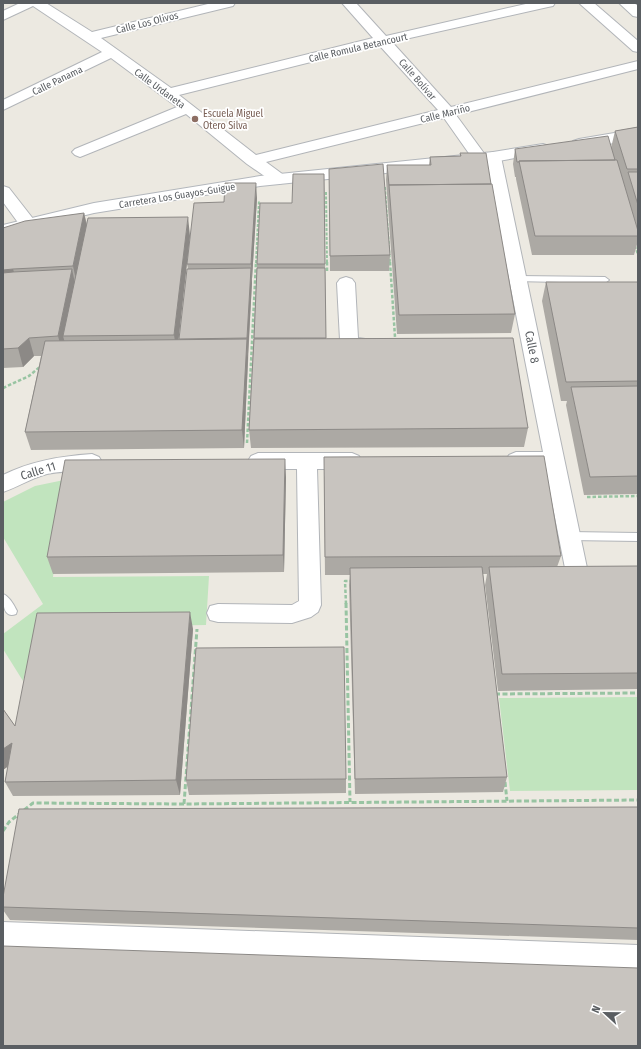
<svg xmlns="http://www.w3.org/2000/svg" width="641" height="1049" font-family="'Fira Sans Condensed',sans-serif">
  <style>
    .green { fill: #c1e4be }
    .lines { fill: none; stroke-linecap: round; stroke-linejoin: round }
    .service-casing { stroke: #b2b5b9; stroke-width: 2 }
    .minor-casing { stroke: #b2b5b9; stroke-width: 2 }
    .secondary-casing { stroke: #b3b7bc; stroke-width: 2 }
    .path-far2 { stroke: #98c4a2; stroke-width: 2; stroke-dasharray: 3 1.5; stroke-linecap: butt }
    .path-far1 { stroke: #98c4a2; stroke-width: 2.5; stroke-dasharray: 3.5 2; stroke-linecap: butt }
    .path { stroke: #98c4a2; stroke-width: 3; stroke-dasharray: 5 2.5; stroke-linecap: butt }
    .service { fill: #fff; fill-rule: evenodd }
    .minor { fill: #fff; fill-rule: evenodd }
    .secondary { fill: #fff; fill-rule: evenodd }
    .wall { fill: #aca9a4 }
    .shaded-wall { fill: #8c8986 }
    .building { fill: #c8c4bf; stroke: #8c8986 }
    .education-dot { fill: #8d6e63; stroke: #fff; stroke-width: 1.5 }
    .labels { text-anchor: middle; stroke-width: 3.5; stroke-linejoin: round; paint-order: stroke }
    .far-street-label { font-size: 10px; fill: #5a5e62; stroke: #fff }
    .far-education-label { font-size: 10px; fill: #785e54; stroke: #fff; text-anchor: start }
    .street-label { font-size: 12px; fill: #5a5e62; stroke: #fff }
  </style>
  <rect width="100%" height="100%" fill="#ece9e1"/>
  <path class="green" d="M64 480 53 577 209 576 206 625 37 628 23 681 3 649V634L43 604 3 537V502L35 486Z
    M638 697V790L510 791 499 698Z"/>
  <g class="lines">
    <defs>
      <path id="service" d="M518 276 605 277 609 280 605 283 515 281 514 279 515 277Z
        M569 532 638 533V541L569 540 565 539 564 536 565 533Z
        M3 594C9 596 14 605 17 611L16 614C3 619 3 602 3 594Z"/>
      <path id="minor" d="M20 3H46L92 32 212 3H235L233 6 101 38 171 88 373 38 342 3H356L386 36 530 3H555L553 6 548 7 392 42 451 107 638 61V69L456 115 486 156 488 154 493 152 498 154 501 157 587 568 584 574 576 577 568 574 565 568 545 467 516 468 509 465 506 460 509 455 516 452H543L486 161 480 164 475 162 444 118 266 162 285 176 287 179 285 182 279 184 273 182 247 164 186 114 85 155 80 157 75 155 72 152 75 149 177 107 111 58 3 110V100L102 52 33 6 3 20V11ZM379 45 438 110 256 155 179 95Z
        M579 3H594L638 41V52L633 51Z
        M619 3H634L638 6V17L633 16Z
        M3 186 9 188 34 220 36 224 34 228 28 229 22 228 3 202Z
        M346 277 352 279 355 283 358 338 380 341 383 345 380 349C367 353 348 353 340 340L337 283 340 279Z
        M258 453H352L359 456 362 461 359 466 352 469H317L321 605 318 612 311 617 292 623 218 622 210 620 207 613 210 606 218 604 292 605 299 601 297 469H258L251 466 248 461 251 456Z
        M92 454 99 457 102 462 99 467C82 473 64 470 47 474 31 478 18 487 3 492V475C31 461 61 456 92 454Z
        M3 922 638 945V973L3 950Z"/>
      <path id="secondary" d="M638 129V139L579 149 573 147 571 144 573 141 579 139Z
        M543 144 549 146 551 149 549 152 493 162 260 186 94 213 3 235V225L94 203 260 176 493 152Z"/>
    </defs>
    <use href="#service" class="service-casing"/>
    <use href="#minor" class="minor-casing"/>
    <use href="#secondary" class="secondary-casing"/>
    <path class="path-far2" d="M385 187 390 263
      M326 192 327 263
      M635 246 638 255
      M256 263 259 200"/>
    <path class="path-far1" d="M327 262V271
      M390 262 395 337
      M3 388 29 376 42 365
      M247 443 256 262
      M587 497 638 496
      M346 604 345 581H352"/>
    <path class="path" d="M346 603 350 802
      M495 694 638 693
      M505 782 507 801
      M184 804 197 629
      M3 831 9 822 33 803 184 804 638 800"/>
    <use href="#service" class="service"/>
    <use href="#minor" class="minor"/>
    <use href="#secondary" class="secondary"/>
  </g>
  <path class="wall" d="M638 127V241L634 255H532L516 179V177H515L513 164 515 149 611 148 615 131Z
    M460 153 491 184 515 314 511 333 397 334 386 180 387 165H429L430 157 460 156Z
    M329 169 390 255 389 271H330Z
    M324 174 326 339 528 428 524 447 251 448 249 430 257 264 292 203Z
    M257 198 252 279 244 448 31 450 25 432 41 356H34L23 367 3 368V228L84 213 87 224 190 236 178 340H180L188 269 187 264 224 202Z
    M546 282H638V494L584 495 566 405 567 401H561L542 301Z
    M324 476 561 556 557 567 638 566V689L498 691 485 585 487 574H483L507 777 503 792 355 794 349 585 350 575H325Z
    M286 477 284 572 53 574 47 557Z
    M193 629 180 795 13 796 5 782 8 766 3 770V709L15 726Z
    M346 779V793L189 795 186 780Z
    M638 807V940L10 920 3 910V897Z"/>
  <path class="shaded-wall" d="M256 183 257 198 252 279 251 264Z
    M84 213 88 232 77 285 73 266Z
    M188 217 190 236 177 354 174 335Z
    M251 268 252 283 248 354 247 338Z
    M13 269 19 288 3 290V270Z
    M72 269 76 288 63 336 65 343 63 355 58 336Z
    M29 338 34 356 23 367 18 348Z
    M247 339 248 358 244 448 242 430Z
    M285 459 286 477 284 572 283 555Z
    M190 612 193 629 180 795 176 780Z
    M12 743 20 758 3 770V749Z"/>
  <path class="building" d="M638 127V169H627L615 131Z
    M608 136 615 160 519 161V162H517L515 149Z
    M460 153H486L491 184 389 185 387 165H431L430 157 461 156Z
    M617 160 638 231V236H535L519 161Z
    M383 164 390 255 330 256 329 169Z
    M628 172H638V205Z
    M293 174H324L325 264H257L260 203H292Z
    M225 183H256L251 264H187L194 203 224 202Z
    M492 184 515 314 399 315 389 185Z
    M84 213 73 266 13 269 3 270V228L25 221Z
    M188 217 174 335 63 336 88 218Z
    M251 268 247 338 179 339 187 269Z
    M257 268H325L326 338H254Z
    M72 269 58 336 29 338 18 348 3 349V273L13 272Z
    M546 282H638V381L566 382Z
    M513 338 528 428 249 430 254 339Z
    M247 339 242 430 25 432 45 341Z
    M638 386V476L590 477 571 387Z
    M544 456 561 556 325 557 324 457Z
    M285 459 283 555 47 557 65 460Z
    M638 566V673L502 674 489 567Z
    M482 567 507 777 355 779 350 568Z
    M190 612 176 780 5 782 12 743 3 749V709L15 726 37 613Z
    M344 647 346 779 186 780 196 648Z
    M638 807V928L3 907V897L19 809Z
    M3 946 638 968V1046H3Z"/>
  <circle class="education-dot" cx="195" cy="119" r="4"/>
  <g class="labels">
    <g class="far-street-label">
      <text transform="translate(147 22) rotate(-14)" y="4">Calle Los Olivos</text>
      <text transform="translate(358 47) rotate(-13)" y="4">Calle Romula Betancourt</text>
      <text transform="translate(418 79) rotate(49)" y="4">Calle Bolivar</text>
      <text transform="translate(57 80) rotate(-26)" y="4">Calle Panama</text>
      <text transform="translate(160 88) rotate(36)" y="4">Calle Urdaneta</text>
      <text transform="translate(445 113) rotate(-14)" y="4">Calle Mariño</text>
      <text transform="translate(177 195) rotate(-9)" y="4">Carretera Los Guayos-Guigue</text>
    </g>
    <g class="far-education-label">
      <text x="203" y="117">Escuela Miguel<tspan x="203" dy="12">Otero Silva</tspan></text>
    </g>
    <g class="street-label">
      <text transform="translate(532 347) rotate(79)" y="4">Calle 8</text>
      <text transform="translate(38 471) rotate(-17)" y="4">Calle 11</text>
    </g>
  </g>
  <rect width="641" height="1049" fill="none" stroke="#5a5e62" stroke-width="8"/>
  <g transform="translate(605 1013) rotate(292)" stroke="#ffffff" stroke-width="3" paint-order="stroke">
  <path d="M0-3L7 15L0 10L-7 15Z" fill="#5a5e62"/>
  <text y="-6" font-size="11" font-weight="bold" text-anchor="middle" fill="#5a5e62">N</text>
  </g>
</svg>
